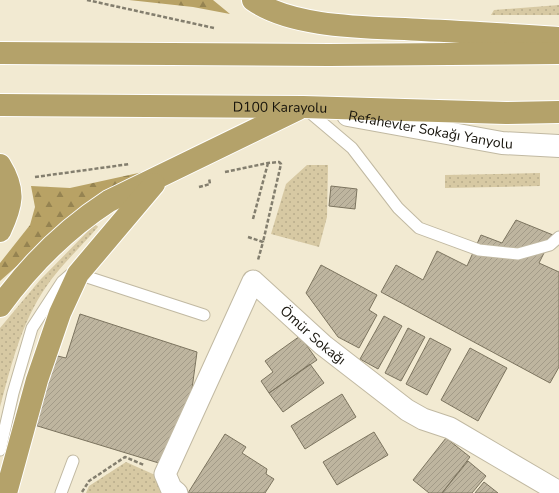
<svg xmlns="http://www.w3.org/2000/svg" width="559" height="493" font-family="'Nunito Sans',sans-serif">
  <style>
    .grass { fill: url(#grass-dots) }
    .forest { fill: url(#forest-firs) }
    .building { fill: url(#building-hatch); stroke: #7c745f }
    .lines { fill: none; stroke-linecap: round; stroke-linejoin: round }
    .service-casing { stroke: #c1b9a2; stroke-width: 13 }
    .minor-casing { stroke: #c1b9a2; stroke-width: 23 }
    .secondary-casing { stroke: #c1b9a2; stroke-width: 24 }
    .trunk-casing { stroke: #fff; stroke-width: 24 }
    .path { stroke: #837e6e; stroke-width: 2.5; stroke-dasharray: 4 2; stroke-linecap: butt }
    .service { stroke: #fff; stroke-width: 11 }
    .minor { stroke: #fff; stroke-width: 21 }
    .secondary { stroke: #fff; stroke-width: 22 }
    .trunk { stroke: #b4a26a; stroke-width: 22 }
    .labels { text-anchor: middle; stroke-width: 4; stroke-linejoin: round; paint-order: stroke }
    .street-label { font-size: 14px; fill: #16130b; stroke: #fef7e4 }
  </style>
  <defs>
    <pattern id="grass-dots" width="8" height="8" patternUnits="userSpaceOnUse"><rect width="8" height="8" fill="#d7c9a3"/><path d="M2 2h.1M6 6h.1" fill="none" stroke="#b8ac8b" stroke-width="1.8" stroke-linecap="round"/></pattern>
    <pattern id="forest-firs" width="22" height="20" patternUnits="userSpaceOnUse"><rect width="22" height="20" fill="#b8a265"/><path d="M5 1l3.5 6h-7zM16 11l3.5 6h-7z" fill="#958351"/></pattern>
    <pattern id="building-hatch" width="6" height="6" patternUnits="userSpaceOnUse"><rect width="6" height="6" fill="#beb59f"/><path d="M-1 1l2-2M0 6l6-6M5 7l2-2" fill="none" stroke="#a39b88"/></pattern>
  </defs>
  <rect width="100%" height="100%" fill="#f2ead2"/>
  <path class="grass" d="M559 5V15H491L494 10Z
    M307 165H328L327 217 319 247 271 234 286 184Z
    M540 173V186L445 188V175Z
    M95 224 98 227C81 247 60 266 46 287 21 323 11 366 0 407V328L40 280Z
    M126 462 164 479 161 493H86L89 486Z"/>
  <path class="forest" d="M129 0H213L230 14 193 7Z
    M143 172 36 249 0 281V263L30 225 35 207 31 186 70 188Z"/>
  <path class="building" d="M331 186 357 189 355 209 329 206Z
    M516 220 553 235 539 263 559 272V367L550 383 381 292 396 265 423 280 437 251 467 266 481 235 502 243Z
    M321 265 377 295 369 310 377 315 359 348 338 337 306 293Z
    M80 314 197 352 191 396 162 464 31 424 49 354 66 358Z
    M384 316 402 326 378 369 360 359Z
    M408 328 425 337 401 381 385 373Z
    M300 336 317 360 269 393 261 381 273 372 265 361Z
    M430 338 451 349 427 395 406 384Z
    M470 348 507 368 478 421 441 400Z
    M310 364 324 383 283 412 269 393Z
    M342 394 356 417 305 449 291 426Z
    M374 432 388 455 337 485 323 462Z
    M225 434 246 447 242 453 267 469 266 474 274 479 265 493H188Z
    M446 438 470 457 442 493H429L413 480Z
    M468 461 486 476 472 493H442Z
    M484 482 498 493H475Z"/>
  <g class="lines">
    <defs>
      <path id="service" d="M307 110 352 148 398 208 419 228 479 250 518 254 550 245 559 237
        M0 450 13 393 32 328 62 282 70 275 78 274 204 315
        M61 493 73 461"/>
      <g id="minor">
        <path id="s1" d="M177 493 171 488 165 474 253 281 323 345 407 410 423 419 450 428 559 492"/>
      </g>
      <g id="secondary">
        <path id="s2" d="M348 115 502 143 559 146"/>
      </g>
      <g id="trunk">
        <path d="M253 0C294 29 373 27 422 30 468 32 513 35 559 38"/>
        <path d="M0 53 329 55 559 53"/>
        <path id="s3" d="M0 105 303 107 506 113 559 112"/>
        <path d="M0 165C16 191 12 205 0 231"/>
        <path d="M0 306C30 265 66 229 109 201L298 109"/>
        <path d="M6 493 37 380 60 313 78 274 154 184"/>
      </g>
    </defs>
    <use href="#service" class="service-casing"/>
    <use href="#minor" class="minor-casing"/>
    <use href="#secondary" class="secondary-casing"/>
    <use href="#trunk" class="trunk-casing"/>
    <path class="path" d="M87 0 214 28
      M225 172 268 163 279 162 281 164 263 242
      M35 177 130 164
      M199 187 210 184 209 178
      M253 219 268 163
      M248 237 263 242 258 260
      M82 492 89 481 125 457 144 465"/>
    <use href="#service" class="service"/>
    <use href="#minor" class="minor"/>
    <use href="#secondary" class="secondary"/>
    <use href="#trunk" class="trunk"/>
  </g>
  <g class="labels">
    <g class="street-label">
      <text dy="5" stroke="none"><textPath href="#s3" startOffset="280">D100 Karayolu</textPath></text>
      <text dy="5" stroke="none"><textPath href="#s2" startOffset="84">Refahevler Sokağı Yanyolu</textPath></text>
      <text dy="5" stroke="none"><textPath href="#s1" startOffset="316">Ömür Sokağı</textPath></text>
    </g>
  </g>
</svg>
